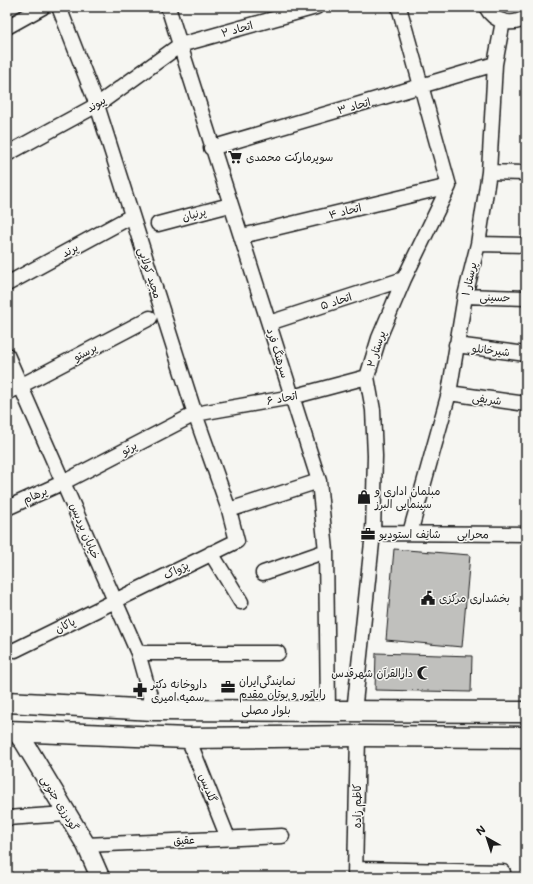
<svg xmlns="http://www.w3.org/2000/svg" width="533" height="884" font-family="Mali,'Playpen Sans Arabic',sans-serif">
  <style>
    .building { fill: #c0c0bd; stroke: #1c1c1c }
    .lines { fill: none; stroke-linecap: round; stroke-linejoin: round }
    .minor-casing { stroke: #1c1c1c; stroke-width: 17 }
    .tertiary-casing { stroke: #1c1c1c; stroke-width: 21 }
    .secondary-casing { stroke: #1c1c1c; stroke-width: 23 }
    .minor { stroke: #f6f6f2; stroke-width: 14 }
    .tertiary { stroke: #f6f6f2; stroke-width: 18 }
    .secondary { stroke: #f6f6f2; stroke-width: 20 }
    .labels { text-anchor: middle; stroke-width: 3; stroke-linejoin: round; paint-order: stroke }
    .street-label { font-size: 11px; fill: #1c1c1c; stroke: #f6f6f2 }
    .poi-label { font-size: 11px; fill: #1c1c1c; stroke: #f6f6f2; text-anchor: start }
  </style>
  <rect width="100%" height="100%" fill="#f6f6f2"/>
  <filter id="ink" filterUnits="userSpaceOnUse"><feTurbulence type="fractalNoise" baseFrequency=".025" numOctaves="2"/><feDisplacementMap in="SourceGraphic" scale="8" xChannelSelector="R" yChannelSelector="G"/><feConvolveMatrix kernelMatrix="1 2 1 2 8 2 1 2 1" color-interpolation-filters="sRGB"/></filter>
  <g filter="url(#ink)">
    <path class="building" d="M394 549 470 555 462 647 386 640Z
      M376 653 472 656 471 692 375 690Z"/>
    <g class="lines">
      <defs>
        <path id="minor" d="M168 7 319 481 326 551 328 710
          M486 7C494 22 512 27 526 17
          M7 27 43 7
          M211 148 495 64
          M7 154 97 105 180 45 316 7
          M489 172 526 173
          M158 224 230 205
          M242 236 449 186
          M478 244 526 245
          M7 284 132 216
          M465 296 526 298
          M269 323 404 279
          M456 345 526 354
          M7 355 138 653 154 710
          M7 393 150 318
          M449 393 526 404
          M7 508 64 482 195 414 292 397 367 377
          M229 510 319 481
          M373 533 526 534
          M410 533 449 393 465 296 478 244 489 172 495 64 503 21
          M211 553 241 602
          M263 573 326 551
          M15 650 237 541 229 510 195 414 97 105 59 7
          M138 653H278
          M354 712 373 533 375 456 373 410 367 377 379 338 404 279 449 186 399 7
          M188 738 228 838
          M7 818 66 814
          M86 845 282 836
          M356 869 503 872
          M355 877 358 736"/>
        <path id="tertiary" d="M15 731 24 742 86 845 100 877"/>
        <path id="secondary" d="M7 702 154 710 526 712
          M7 731 188 738 358 736 526 737"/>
      </defs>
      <use href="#minor" class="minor-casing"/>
      <use href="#tertiary" class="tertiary-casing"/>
      <use href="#secondary" class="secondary-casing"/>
      <use href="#minor" class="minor"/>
      <use href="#tertiary" class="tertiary"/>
      <use href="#secondary" class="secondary"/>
    </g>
  </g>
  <defs>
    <symbol id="supermarket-bare" viewBox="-9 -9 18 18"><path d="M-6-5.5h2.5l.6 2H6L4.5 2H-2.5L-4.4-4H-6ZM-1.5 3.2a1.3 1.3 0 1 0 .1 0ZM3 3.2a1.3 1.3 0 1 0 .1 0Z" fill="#1c1c1c" stroke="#f6f6f2" stroke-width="2.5" paint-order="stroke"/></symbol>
    <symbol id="shop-bare" viewBox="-9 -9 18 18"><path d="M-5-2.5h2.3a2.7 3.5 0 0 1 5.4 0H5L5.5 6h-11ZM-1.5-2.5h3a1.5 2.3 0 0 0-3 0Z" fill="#1c1c1c" stroke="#f6f6f2" stroke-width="2.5" paint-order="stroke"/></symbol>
    <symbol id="office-bare" viewBox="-9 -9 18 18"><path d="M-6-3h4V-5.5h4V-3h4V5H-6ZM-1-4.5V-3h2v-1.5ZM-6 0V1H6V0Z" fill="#1c1c1c" stroke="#f6f6f2" stroke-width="2.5" paint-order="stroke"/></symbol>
    <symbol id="civic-bare" viewBox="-9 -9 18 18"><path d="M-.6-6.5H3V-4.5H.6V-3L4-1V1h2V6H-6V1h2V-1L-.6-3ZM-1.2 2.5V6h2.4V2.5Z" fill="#1c1c1c" stroke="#f6f6f2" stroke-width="2.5" paint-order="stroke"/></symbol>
    <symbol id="mosque-bare" viewBox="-9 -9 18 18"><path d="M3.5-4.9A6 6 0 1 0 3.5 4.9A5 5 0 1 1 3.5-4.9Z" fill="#1c1c1c" stroke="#f6f6f2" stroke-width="2.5" paint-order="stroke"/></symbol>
    <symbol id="pharmacy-bare" viewBox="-9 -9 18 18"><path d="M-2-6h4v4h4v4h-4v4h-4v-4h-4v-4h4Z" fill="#1c1c1c" stroke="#f6f6f2" stroke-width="2.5" paint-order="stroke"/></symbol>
  </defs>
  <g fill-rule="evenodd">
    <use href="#supermarket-bare" x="225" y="147" width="20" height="20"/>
    <use href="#shop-bare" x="354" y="487" width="20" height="20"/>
    <use href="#office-bare" x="358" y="524" width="20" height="20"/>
    <use href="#civic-bare" x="418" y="588" width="20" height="20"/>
    <use href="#mosque-bare" x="414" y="663" width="20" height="20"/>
    <use href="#office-bare" x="218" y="677" width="20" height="20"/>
    <use href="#pharmacy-bare" x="130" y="680" width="20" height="20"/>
  </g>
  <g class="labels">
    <g class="street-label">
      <text transform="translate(237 29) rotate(-16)" y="4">اتحاد ۲</text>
      <text transform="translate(96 104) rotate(-32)" y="4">پیوند</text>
      <text transform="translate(354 106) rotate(-16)" y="4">اتحاد ۳</text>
      <text transform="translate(345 211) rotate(-14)" y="4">اتحاد ۴</text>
      <text transform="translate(194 214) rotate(-15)" y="4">پرنیان</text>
      <text transform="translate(70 250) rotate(-28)" y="4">پرند</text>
      <text transform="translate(150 273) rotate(72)" y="4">مجید کولایی</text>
      <text transform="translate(469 279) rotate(-77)" y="4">پرستار ۱</text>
      <text transform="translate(495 297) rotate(2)" y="4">حسینی</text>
      <text transform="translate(336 301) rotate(-18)" y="4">اتحاد ۵</text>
      <text transform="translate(376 349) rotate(-72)" y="4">پرستار ۲</text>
      <text transform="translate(491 350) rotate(7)" y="4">شیرخانلو</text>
      <text transform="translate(85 352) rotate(-28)" y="4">پرستو</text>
      <text transform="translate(278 353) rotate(73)" y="4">سرهنگ فرد</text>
      <text transform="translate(282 398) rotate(-11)" y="4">اتحاد ۶</text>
      <text transform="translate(487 399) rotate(8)" y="4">شریفی</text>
      <text transform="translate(129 448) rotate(-28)" y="4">پرتو</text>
      <text transform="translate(35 495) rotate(-24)" y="4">پرهام</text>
      <text transform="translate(85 531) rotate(67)" y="4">خیابان پردیس</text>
      <text transform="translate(473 534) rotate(1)" y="4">محرابی</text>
      <text transform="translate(176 570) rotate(-26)" y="4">پژواک</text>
      <text transform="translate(65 625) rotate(-26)" y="4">پاکان</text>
      <text x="266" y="714">بلوار مصلی</text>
      <text transform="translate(208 788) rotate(68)" y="4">گلدیس</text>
      <text transform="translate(60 803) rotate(59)" y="4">گودرزی جنوبی</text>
      <text transform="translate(357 806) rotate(-90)" y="4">کاظم زاده</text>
      <text transform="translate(184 840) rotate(-3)" y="4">عقیق</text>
    </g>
    <g class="poi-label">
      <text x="246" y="161">سوپرمارکت محمدی</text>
      <text x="375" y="495">مبلمان اداری و<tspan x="375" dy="13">سینمایی البرز</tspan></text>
      <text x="379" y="538">شانِف استودیو</text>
      <text x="439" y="602">بخشداری مرکزی</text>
      <text x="413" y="677" text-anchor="end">دارالقرآن شهرقدس</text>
      <text x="239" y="685">نمایندگی‌ایران<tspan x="239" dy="13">رایاتور و بوتان مقدم</tspan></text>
      <text x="151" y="688">داروخانه دکتر<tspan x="151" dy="13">سمیه امیری</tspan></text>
    </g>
  </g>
  <rect width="533" height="884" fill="none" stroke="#f6f6f2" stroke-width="24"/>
  <rect x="12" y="12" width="509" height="860" fill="none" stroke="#1c1c1c" stroke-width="1.5" filter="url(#ink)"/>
  <g transform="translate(487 838) rotate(321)" stroke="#f6f6f2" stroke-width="3" paint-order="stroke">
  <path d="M0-3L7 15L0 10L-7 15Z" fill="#1c1c1c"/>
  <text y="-6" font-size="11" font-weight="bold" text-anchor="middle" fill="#1c1c1c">N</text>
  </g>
</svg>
